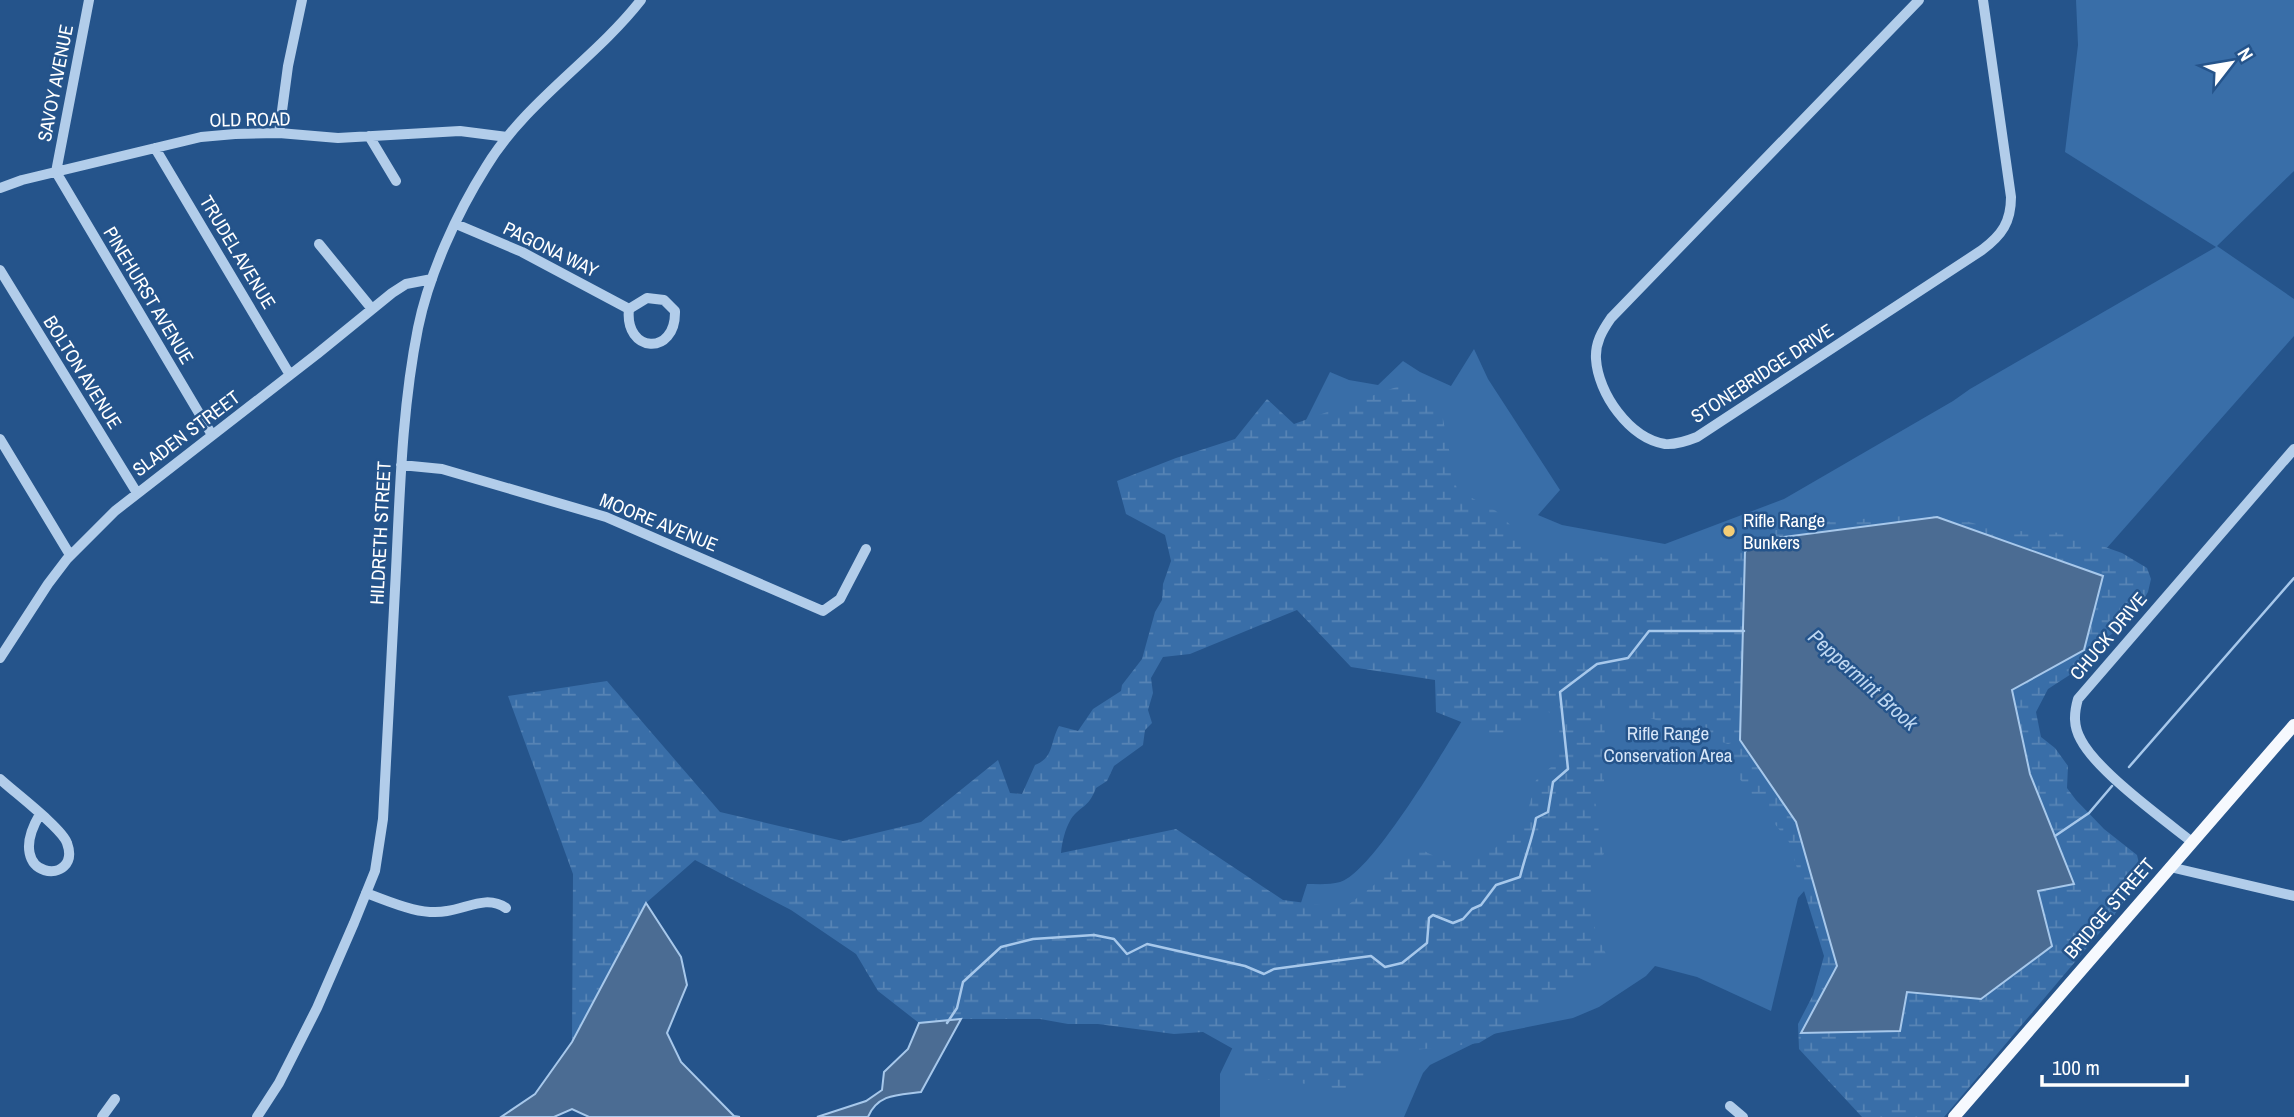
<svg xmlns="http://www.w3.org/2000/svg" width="2294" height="1117" font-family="'Archivo Narrow',sans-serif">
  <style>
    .green { fill: #396ea8 }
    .wetland { fill: url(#wetland-marsh); fill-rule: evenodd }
    .water { fill: #4b6c93; stroke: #a7c8eb; stroke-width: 2 }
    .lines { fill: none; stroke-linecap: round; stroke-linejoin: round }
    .stream { stroke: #a7c8eb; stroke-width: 2.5 }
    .minor { stroke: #b2cdea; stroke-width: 10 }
    .major { stroke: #f6f9fe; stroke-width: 12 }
    .poi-dot { fill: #f4cd76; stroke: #25548b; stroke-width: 2.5 }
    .labels { text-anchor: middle; stroke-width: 5; stroke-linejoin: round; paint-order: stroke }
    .street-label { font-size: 19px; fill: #fff; stroke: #25548b }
    .poi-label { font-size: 19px; fill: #fff; stroke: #25548b; text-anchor: start }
    .park-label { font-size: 19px; fill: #d7e6f8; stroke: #25548b }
    .water-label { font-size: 21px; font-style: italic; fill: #bed7f1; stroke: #25548b }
  </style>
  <defs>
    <pattern id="wetland-marsh" width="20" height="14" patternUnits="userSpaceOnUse" patternTransform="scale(1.75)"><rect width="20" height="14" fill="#396ea8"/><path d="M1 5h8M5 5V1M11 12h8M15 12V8" fill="none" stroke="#5784b5"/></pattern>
  </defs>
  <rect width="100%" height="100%" fill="#25548b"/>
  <path class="green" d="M2076 0H2294V171L2217 246 2294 299V336L1798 898 1771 1011 1697 977 1655 966 1646 976 1599 1007 1573 1018 1493 1034 1430 1065 1423 1073 1404 1117H1220V1074L1299 909 1307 884C1317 884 1330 885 1340 882 1373 873 1450 740 1471 706L1391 601 1239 554 1330 372 1349 380 1378 385 1403 361 1420 372 1451 386 1474 349 1488 379 1560 490 1538 515 1562 525 1665 544 1784 499 1953 401 1970 389 2216 247 2065 152 2078 45Z"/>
  <path class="wetland" d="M1402 385 1440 404 1457 490 1496 511 1534 548 1605 558 1651 554 1745 552 1754 541 1772 531 1811 523 1938 513 1997 530 2065 533 2122 553 2147 568 2151 579 2148 592 2136 612 2115 632 2099 642 2082 667 2048 689 2036 712 2041 737 2055 748 2068 766 2067 788 2076 800 2104 829 2137 855 2142 876 2112 918 1944 1117H1862L1799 1049 1798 1024 1813 995 1824 956 1789 842 1728 764 1729 748 1737 741 1728 744 1605 703 1604 781 1595 799 1599 823 1598 837 1604 854 1591 866 1593 884 1589 907 1595 914 1590 919C1595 925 1601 945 1606 954L1600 964 1558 996 1479 1043 1414 1050 1347 1090 1279 1080H1245L1244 1055 1203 1032 1174 1034 1098 1024H1068L1040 1019H961L919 1023 878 991 856 954 791 910 695 860 646 903 572 1042 573 874 508 696 607 681 720 812 843 841 921 822 998 760 1010 793 1022 794 1035 765C1054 758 1050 742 1059 726L1078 731 1093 709 1121 691 1122 685 1142 659 1155 612 1162 600 1163 584 1171 561 1165 535 1126 514 1117 481 1176 458 1235 439 1267 399 1294 424ZM1297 610 1351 667 1435 680 1436 712 1499 737 1526 718 1544 710 1557 716 1560 739 1551 767 1536 780 1527 814 1495 848 1456 867 1414 846 1391 872 1344 908 1283 900 1176 829 1061 853C1062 842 1065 829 1071 819 1081 805 1088 809 1096 788L1107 781 1114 766 1143 745 1145 730 1152 723 1148 710 1153 693 1151 678 1163 657 1190 654Z"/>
  <path class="water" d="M1937 517 2103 576 2084 650 2012 690 2030 774 2074 884 2038 891 2052 946 1981 999 1907 992 1900 1031 1801 1033 1837 966 1796 822 1740 740 1745 552 1754 541Z
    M646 903 681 957 687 985 667 1033 681 1062 734 1116 740 1117H589L572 1109 554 1117H501L535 1094 572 1042Z
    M961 1019 921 1092C900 1095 878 1093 868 1117H817L866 1101 882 1090 884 1072 908 1049 919 1023Z"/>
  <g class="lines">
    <path class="stream" d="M2129 767 2294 578
      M2055 836 2089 813 2112 786
      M947 1023 957 1008 963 982 1001 947 1033 939 1094 935 1114 939 1127 954 1147 944 1245 966 1264 974 1274 969 1371 956 1385 967 1402 963 1427 943 1429 918 1433 915 1453 923 1463 919 1472 909 1481 905 1496 885 1520 877C1525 856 1533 838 1536 818L1548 812 1553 782 1568 769 1560 692 1597 664 1628 658 1649 631H1744"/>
    <path class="minor" d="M89 0 56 172 212 435
      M1919 0 1611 318C1602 331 1595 343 1596 359 1598 393 1629 438 1665 444 1676 445 1687 441 1697 437L1982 250C2002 235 2011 222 2011 197L1983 0
      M279 133 288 66 302 0
      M369 136 396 181
      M155 148 290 375
      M0 188 22 180 201 137 235 134 279 133 338 138 460 131 507 137
      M456 224 522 252 629 309 647 298 664 300 675 311C676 357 624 353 629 309
      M319 244 372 309
      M0 270 137 493
      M0 439 70 555
      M401 465 442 469 606 517 823 611 840 599 866 549
      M0 658 48 584 67 559 115 511 317 354 392 293 406 284 432 279
      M0 779C14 792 62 828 67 843 83 887 0 881 40 814
      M2192 842C2163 819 2097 771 2081 740 2073 726 2074 713 2078 699L2294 449
      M2170 867 2294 896
      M366 893C391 902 420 916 447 911 468 908 487 895 506 908
      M1730 1106 1743 1117
      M102 1117 115 1099
      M257 1117 279 1083 317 1008 354 923 375 871 383 819C388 736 392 653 396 570 400 489 402 408 418 328 429 274 457 213 486 167 526 101 594 60 641 0"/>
    <path class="major" d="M1954 1117 2294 725"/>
  </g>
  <circle class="poi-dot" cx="1729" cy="531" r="7"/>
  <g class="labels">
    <g class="street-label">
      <text transform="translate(55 83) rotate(-79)" y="7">SAVOY AVENUE</text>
      <text transform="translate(250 119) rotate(-1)" y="7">OLD ROAD</text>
      <text transform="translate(551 249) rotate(26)" y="7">PAGONA WAY</text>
      <text transform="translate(238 252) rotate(59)" y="7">TRUDEL AVENUE</text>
      <text transform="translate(149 295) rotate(59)" y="7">PINEHURST AVENUE</text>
      <text transform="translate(83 372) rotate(58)" y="7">BOLTON AVENUE</text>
      <text transform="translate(1762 373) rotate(-33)" y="7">STONEBRIDGE DRIVE</text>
      <text transform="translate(186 433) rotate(-37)" y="7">SLADEN STREET</text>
      <text transform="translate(659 522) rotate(22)" y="7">MOORE AVENUE</text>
      <text transform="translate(380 533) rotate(-87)" y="7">HILDRETH STREET</text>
      <text transform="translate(2108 636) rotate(-50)" y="7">CHUCK DRIVE</text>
      <text transform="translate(2109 908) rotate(-49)" y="7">BRIDGE STREET</text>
    </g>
    <g class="poi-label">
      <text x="1743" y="527">Rifle Range<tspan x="1743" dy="22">Bunkers</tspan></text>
    </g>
    <g class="park-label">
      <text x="1668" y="740">Rifle Range<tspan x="1668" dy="22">Conservation Area</tspan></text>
    </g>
    <g class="water-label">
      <text transform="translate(1863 680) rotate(42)" y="7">Peppermint Brook</text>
    </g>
  </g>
  <g transform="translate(2231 63) rotate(59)" stroke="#25548b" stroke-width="5" paint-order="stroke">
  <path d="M0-5L12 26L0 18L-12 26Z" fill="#ffffff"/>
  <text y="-10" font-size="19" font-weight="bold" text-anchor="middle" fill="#ffffff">N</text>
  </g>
  <path d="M2042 1075v10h145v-10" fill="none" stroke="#ffffff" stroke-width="3.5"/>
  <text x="2052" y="1075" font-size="21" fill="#ffffff" stroke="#25548b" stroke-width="5" paint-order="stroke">100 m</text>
</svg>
